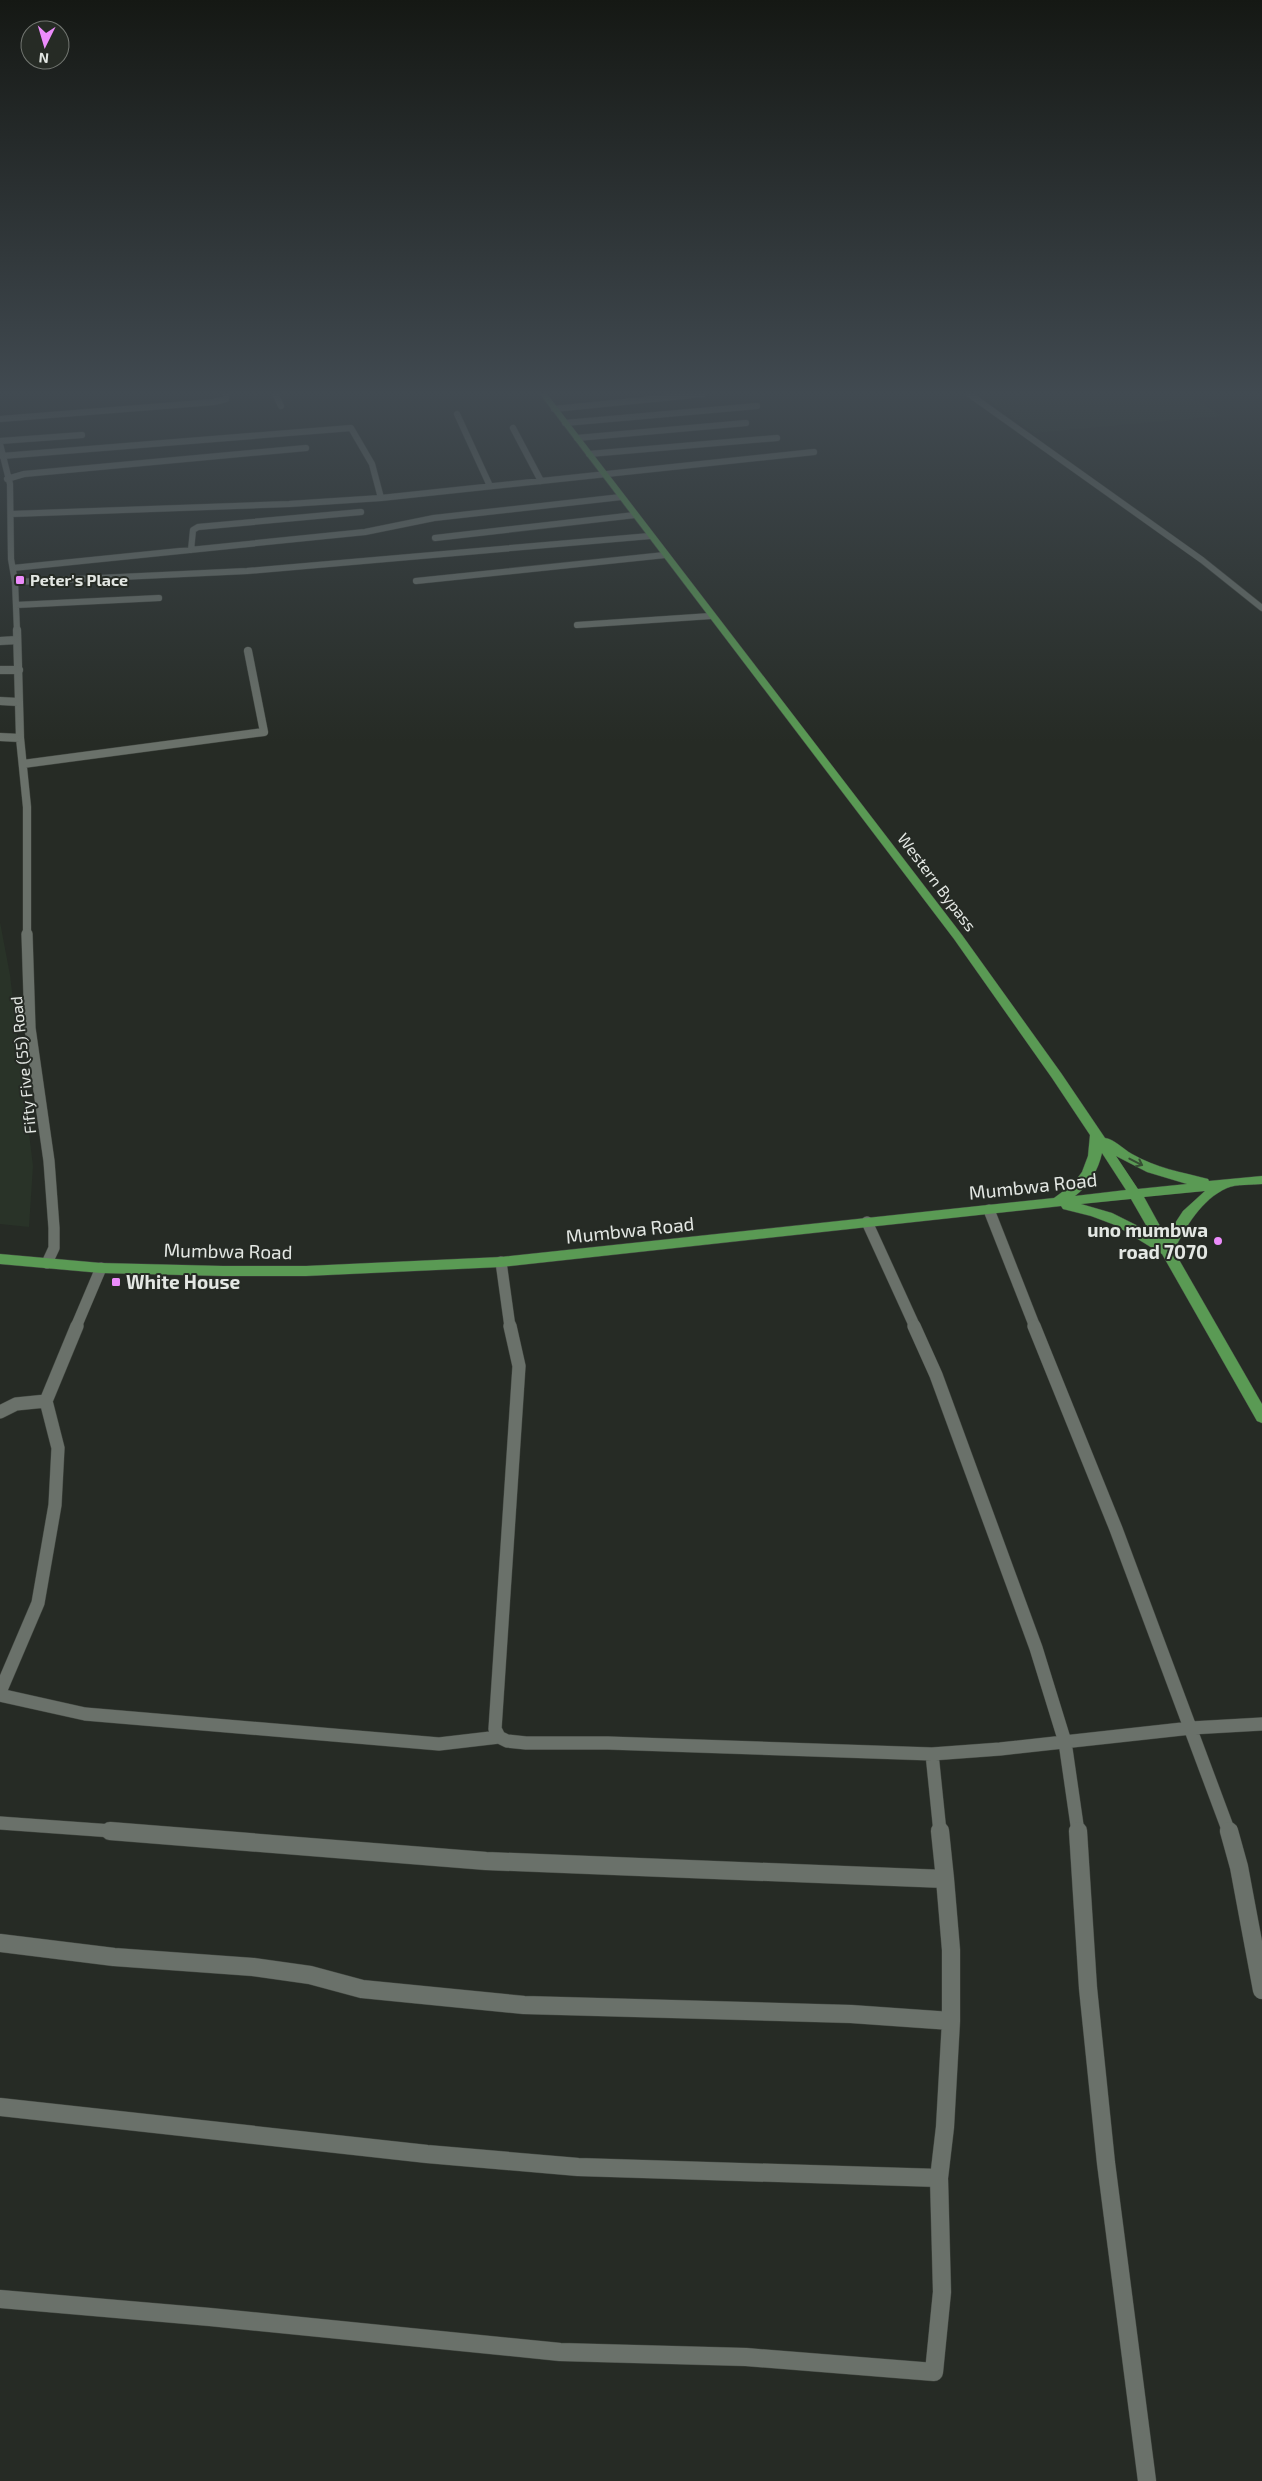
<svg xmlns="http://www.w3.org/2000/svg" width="1262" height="2481" font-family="'Exo 2',sans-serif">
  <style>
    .built { fill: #293328 }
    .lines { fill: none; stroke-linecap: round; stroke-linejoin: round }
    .minor-far4-casing { stroke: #424741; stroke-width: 7 }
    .minor-far3-casing { stroke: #424741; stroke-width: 9 }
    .minor-far2-casing { stroke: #424741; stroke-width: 12 }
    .minor-far1-casing { stroke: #424741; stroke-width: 14 }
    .minor-casing { stroke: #424741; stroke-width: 19 }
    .primary-casing { stroke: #424741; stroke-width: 1 }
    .minor-far4 { stroke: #6a716a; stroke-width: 6 }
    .minor-far3 { stroke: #6a716a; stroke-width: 8 }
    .minor-far2 { stroke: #6a716a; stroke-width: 11 }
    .minor-far1 { stroke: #6a716a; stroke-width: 13 }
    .minor { stroke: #6a716a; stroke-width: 18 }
    .primary { fill: #5a9a54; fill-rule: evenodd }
    .oneway { stroke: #364c33 }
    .poi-dot { fill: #ec8cfb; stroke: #262b25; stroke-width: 2 }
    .labels { text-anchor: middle; stroke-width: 4; stroke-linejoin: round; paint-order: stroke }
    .far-poi-label { font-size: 16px; font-weight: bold; fill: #e3e7e3; stroke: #262b25; text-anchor: start }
    .far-street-label { font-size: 16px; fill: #e3e7e3; stroke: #262b25 }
    .street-label { font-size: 19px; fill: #e3e7e3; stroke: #262b25 }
    .poi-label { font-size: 19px; font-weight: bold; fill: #e3e7e3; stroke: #262b25; text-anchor: end }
  </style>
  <rect width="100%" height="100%" fill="#262b25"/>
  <path class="built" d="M981 394H1187L1222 416 1034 433Z
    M0 922 10 975 33 1166 29 1227 0 1224Z"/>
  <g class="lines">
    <defs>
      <path id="minor-far4" d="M275 394 281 406
        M969 394 1202 560 1262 608
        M554 409 703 394
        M457 414 490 486
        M0 419 214 402 226 399V394
        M565 423 757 406
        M513 428 541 481
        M577 438 746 423
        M0 441 82 435
        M0 444 10 484 11 559 15 582 17 631
        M589 454 777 438
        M2 456 351 428 372 464 381 498 289 504 11 514
        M7 479 24 474 306 448
        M381 498 814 452
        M435 538 635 515
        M191 550 193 530 198 527 361 512
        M13 568 365 532 434 518 621 497
        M416 581 665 555
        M15 582 247 571 650 536
        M16 605 159 598
        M577 625 711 616"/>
      <path id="minor-far3" d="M17 630 20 738 27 807V936
        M0 641 17 640
        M0 670H19
        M0 701 18 702
        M0 737 20 738
        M23 764 264 732 248 651"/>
      <path id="minor-far2" d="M27 934 30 1028 49 1161 54 1228V1248L47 1263
        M989 1210 1035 1327
        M867 1222 915 1327
        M501 1262 510 1327
        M76 1327 101 1268"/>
      <path id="minor-far1" d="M510 1326 519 1366 495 1729 499 1737 507 1741 526 1743H608L932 1754 1000 1749 1191 1728 1262 1724
        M914 1326 936 1375 1036 1648 1065 1742 1078 1832
        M1034 1326 1116 1529 1229 1832
        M0 1412 16 1404 46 1401
        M0 1692 38 1603 55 1505 58 1448 46 1401 77 1326
        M0 1695 85 1714 439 1744 499 1737
        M932 1754 940 1832
        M0 1823 126 1832"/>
      <path id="minor" d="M110 1831 486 1861 945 1879 940 1831
        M1078 1831 1088 1988 1106 2163 1147 2481
        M1229 1831 1239 1867 1262 1990
        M0 1943 114 1957 253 1967 310 1975 362 1989 524 2005 851 2014 951 2021
        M0 2107 427 2154 578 2167 939 2178
        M0 2299 210 2317 560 2352 746 2357 934 2372 942 2292 939 2178 945 2127 951 2021V1950L945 1879"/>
      <path id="primary" d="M540 394H547L962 935 1061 1073 1105 1138C1114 1139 1123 1149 1132 1154 1156 1168 1181 1172 1208 1179L1209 1181 1262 1176V1184C1252 1185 1236 1184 1227 1188 1202 1199 1185 1227 1174 1251L1262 1404V1423L1257 1421 1162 1254 1115 1225 1091 1216 1063 1209 1061 1206 501 1267 306 1276H223L101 1273 0 1264V1254L101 1263 223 1266H306L501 1257 1054 1198 1073 1184 1082 1172 1088 1156 1090 1135 1052 1078 954 939ZM1102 1153 1126 1190 1075 1196C1089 1185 1098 1171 1102 1153ZM1116 1156 1147 1172 1187 1184 1138 1189ZM1205 1191 1183 1211 1166 1237 1144 1197ZM1131 1199 1150 1232 1112 1213 1081 1204Z"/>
    </defs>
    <use href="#minor-far4" class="minor-far4-casing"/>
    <use href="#minor-far3" class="minor-far3-casing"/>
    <use href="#minor-far2" class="minor-far2-casing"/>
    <use href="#minor-far1" class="minor-far1-casing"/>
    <use href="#minor" class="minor-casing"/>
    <use href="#primary" class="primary-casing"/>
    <use href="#minor-far4" class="minor-far4"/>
    <use href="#minor-far3" class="minor-far3"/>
    <use href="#minor-far2" class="minor-far2"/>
    <use href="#minor-far1" class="minor-far1"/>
    <use href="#minor" class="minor"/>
    <use href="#primary" class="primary"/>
  </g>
  <defs><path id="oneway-shaft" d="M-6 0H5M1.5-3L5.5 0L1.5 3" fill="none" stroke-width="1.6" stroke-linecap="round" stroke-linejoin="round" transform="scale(1.25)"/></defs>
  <use class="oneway" href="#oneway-shaft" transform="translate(1136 1162) rotate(27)"/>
  <linearGradient id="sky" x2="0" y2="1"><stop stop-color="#151814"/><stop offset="0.53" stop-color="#414a51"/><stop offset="1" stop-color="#414a51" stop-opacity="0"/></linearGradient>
  <rect width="1262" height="742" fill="url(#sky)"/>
  <g class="poi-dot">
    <rect x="15" y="575" width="10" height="10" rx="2.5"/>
    <circle cx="1218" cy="1241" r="5"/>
    <rect x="111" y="1277" width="10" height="10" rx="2.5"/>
  </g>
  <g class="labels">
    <g class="far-poi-label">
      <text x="30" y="586">Peter's Place</text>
    </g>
    <g class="far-street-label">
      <text transform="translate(937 882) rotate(53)" y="6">Western Bypass</text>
      <text transform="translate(23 1065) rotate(-96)" y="6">Fifty Five (55) Road</text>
    </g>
    <g class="street-label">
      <text transform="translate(1033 1186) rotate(-6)" y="7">Mumbwa Road</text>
      <text transform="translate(630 1230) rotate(-6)" y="7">Mumbwa Road</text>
      <text transform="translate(228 1251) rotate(1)" y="7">Mumbwa Road</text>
    </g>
    <g class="poi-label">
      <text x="1208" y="1237">uno mumbwa<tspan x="1208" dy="22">road 7070</tspan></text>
      <text x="126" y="1289" text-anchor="start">White House</text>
    </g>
  </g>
  <g transform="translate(45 45) rotate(185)"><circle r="24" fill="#262b25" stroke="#727671"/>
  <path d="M0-4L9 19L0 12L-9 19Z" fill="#ec8cfb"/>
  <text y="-8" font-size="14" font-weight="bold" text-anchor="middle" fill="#e3e7e3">N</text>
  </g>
</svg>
